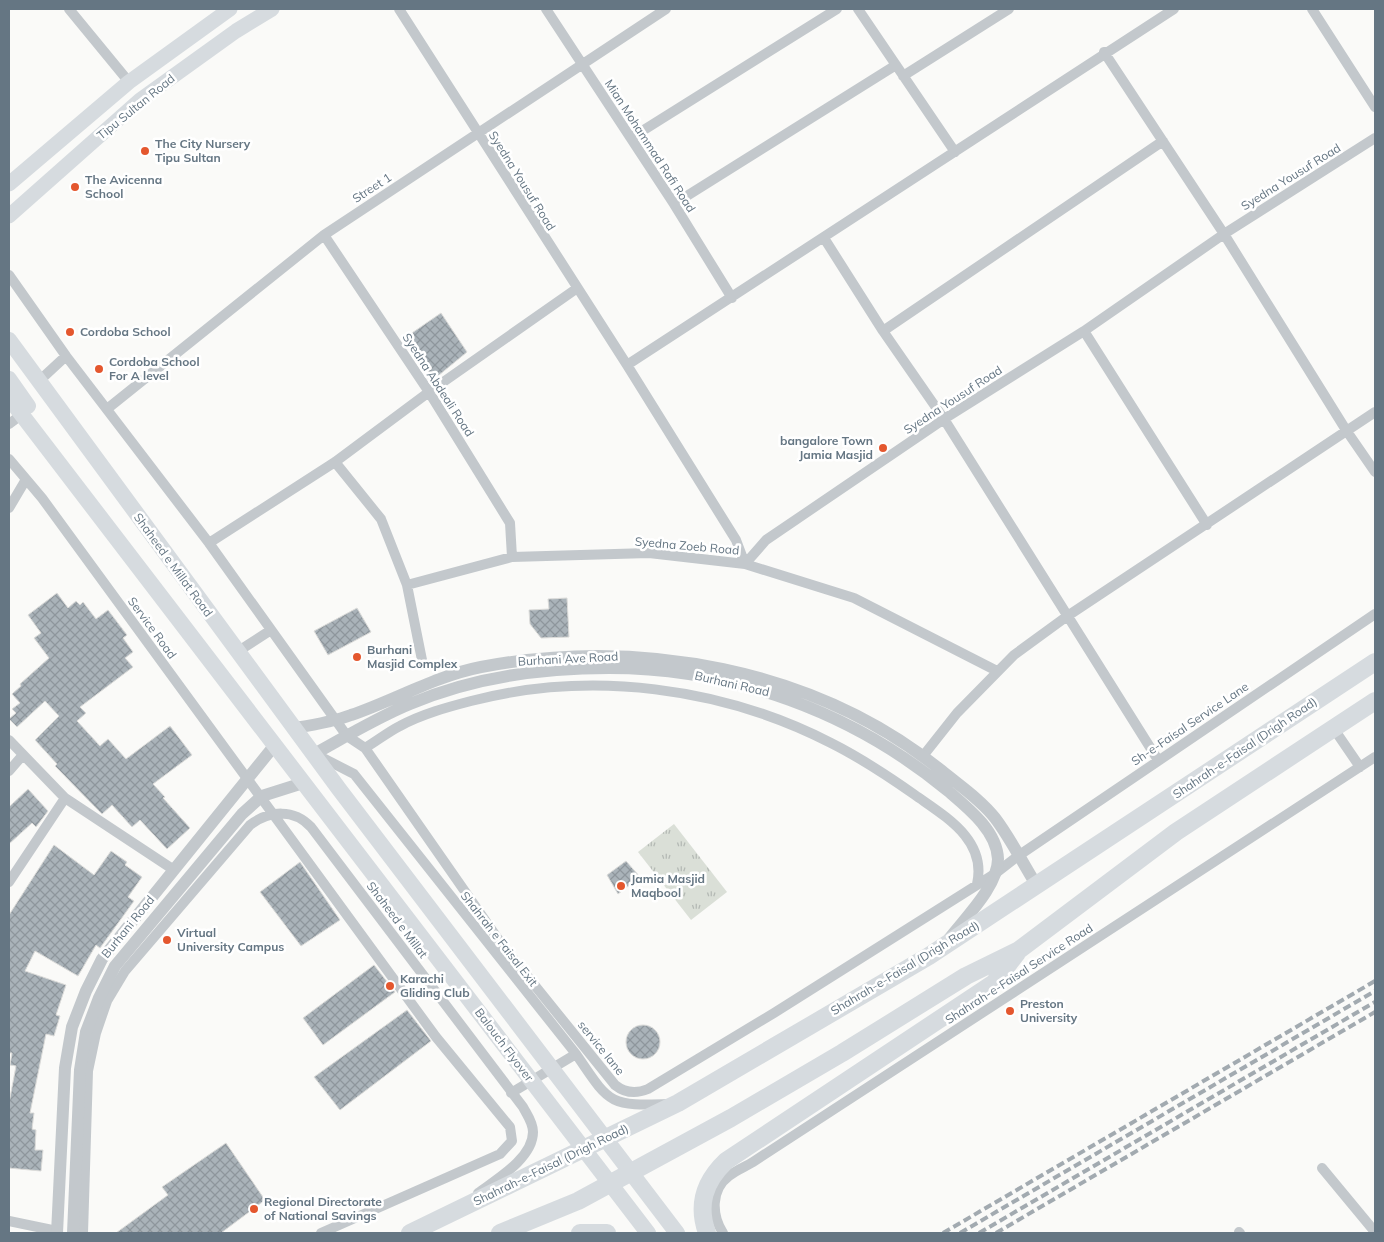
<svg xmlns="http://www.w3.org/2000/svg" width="1384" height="1242" font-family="Mulish,sans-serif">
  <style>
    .park { fill: url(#park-tufts) }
    .building { fill: url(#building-cross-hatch); stroke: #dcdcda }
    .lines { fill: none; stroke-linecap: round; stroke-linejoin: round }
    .minor { stroke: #c3c8cc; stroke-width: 10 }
    .tertiary { stroke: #c3c8cc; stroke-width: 12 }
    .secondary { stroke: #d6dbdf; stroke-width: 15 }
    .primary { stroke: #d6dbdf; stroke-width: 16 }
    .trunk { stroke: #d6dbdf; stroke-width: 18 }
    .rail { stroke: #a2aab0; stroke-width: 4; stroke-dasharray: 8 4; stroke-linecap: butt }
    .poi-dot { fill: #e4572e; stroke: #fff; stroke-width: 2 }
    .labels { text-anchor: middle; stroke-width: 5; stroke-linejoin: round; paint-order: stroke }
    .street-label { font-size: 12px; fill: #657683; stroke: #fff }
    .poi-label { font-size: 12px; font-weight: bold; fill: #657683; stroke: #fff; text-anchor: start }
  </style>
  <defs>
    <pattern id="park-tufts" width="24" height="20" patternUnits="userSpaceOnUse" patternTransform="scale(1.25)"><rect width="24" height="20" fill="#dadfd7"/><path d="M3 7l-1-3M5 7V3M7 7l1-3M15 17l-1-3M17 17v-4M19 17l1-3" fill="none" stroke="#b4b9b4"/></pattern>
    <pattern id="building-cross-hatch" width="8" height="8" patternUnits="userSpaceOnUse" patternTransform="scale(1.25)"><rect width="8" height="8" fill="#aab3b9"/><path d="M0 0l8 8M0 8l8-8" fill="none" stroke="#8e969c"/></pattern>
  </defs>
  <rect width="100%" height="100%" fill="#fafaf8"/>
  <path class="park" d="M674 824 727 892 691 920 638 852Z"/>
  <path class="building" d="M441 313 467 352 433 380 409 335Z
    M57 593 68 608 76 601 80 605 83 602 96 619 108 610 127 635 123 638 133 652 125 658 133 667 80 707 86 713 77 721 100 746 108 739 126 759 170 726 192 755 153 784 165 797 163 798 190 828 167 849 140 820 132 827 112 805 102 814 55 766 57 764 35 740 59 716 45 701 17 727 9 719 16 713 12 709 20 703 12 694 21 686 20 684 49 658 34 638 41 633 28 615Z
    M567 598 569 637 541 638 530 624 529 610 549 609 548 599Z
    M357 608 371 632 328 655 314 631Z
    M28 789 48 811 36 827 32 823 9 844V807Z
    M54 845 94 875 111 851 127 862 125 865 142 877 128 897 134 901 100 948 96 945 78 976 35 951 25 971 66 985 56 1015 60 1016 54 1036 46 1034 30 1113H34L32 1129 36 1130 35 1150H43L41 1171 9 1168V1103L16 1066 10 1065 12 1053H9V915Z
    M626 861 640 877 618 894 607 875Z
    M300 862 340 920 301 946 260 892Z
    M374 965 395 992 323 1045 303 1018Z
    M407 1010 431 1041 340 1110 314 1077Z
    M626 1042a17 17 0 1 1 34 0a17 17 0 1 1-34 0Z
    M226 1143 265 1200 221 1233H116L168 1195 162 1187Z"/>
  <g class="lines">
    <path class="minor" d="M69 9 129 82
      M399 9 627 365 736 540 745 564 766 540 944 419 1084 331 1224 234 1375 138
      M546 9 674 204 732 298
      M858 9 955 152
      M1312 9 1375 107
      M1104 52 1224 234 1346 430 1375 472
      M903 76 1009 9
      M631 138 837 9
      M674 204 896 65
      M324 235 429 392 510 523 512 557
      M824 238 883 331 944 419 1158 760
      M9 275 66 356 209 543 347 736 365 748 503 946 615 1085C625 1093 636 1094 648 1089L774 1013 996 873 1018 856 1375 614
      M883 331 1163 141
      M1084 331 1207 525
      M627 365 1174 9
      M39 381 66 356
      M107 409 324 235 666 9
      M9 424 21 415
      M9 459 42 498 436 1037 510 1127 512 1141 500 1154 321 1233
      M335 462 381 519 407 585
      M9 508 25 481
      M209 543 335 462 429 392 576 289
      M237 652 271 630
      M423 665 407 585 512 557 649 553 745 564 854 598 997 671
      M1334 729 1360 767
      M9 740 65 798 174 870
      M365 748C377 741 388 732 400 726 422 714 448 707 471 701 591 670 722 687 831 743 861 758 888 776 915 795 946 817 987 840 977 884
      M317 755 354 774 576 1054C610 1104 608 1106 669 1104
      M923 756 957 713 1014 655 1066 617 1375 412
      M9 771 22 756
      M9 882 65 798
      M511 1093 576 1054
      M1322 1168 1375 1232
      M9 1221 57 1231
      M1239 1232 1240 1233
      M83 1233 88 1071 96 1033 107 1001 125 971 250 825C270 810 294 809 311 827L523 1107C527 1115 533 1122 533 1132 533 1158 497 1179 478 1193
      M723 1233C712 1216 710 1190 729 1176 736 1170 745 1167 753 1162L1375 757"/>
    <path class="tertiary" d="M294 728C313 725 333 722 351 715 395 700 435 676 481 667 639 637 815 668 942 771 959 785 981 800 995 818 1011 839 1023 864 1037 886
      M314 754C345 737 378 717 410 704 471 678 543 668 609 668 733 668 853 712 948 791 968 808 997 831 998 859 998 886 965 918 949 939
      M57 1233 65 1068 72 1027 86 991 102 959 274 746
      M73 1233 80 1070 86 1032 99 998 115 966 242 814 262 796 303 783"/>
    <path class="secondary" d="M9 184 129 82 230 9
      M9 216 140 100 236 31 272 9"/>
    <path class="primary" d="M9 340 339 789 677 1233
      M9 379 28 406
      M9 398 648 1233"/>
    <path class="trunk" d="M410 1233 678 1103 929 956 1375 662
      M500 1233 578 1201 731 1118 842 1053 966 976 1019 950 1176 832 1375 701
      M580 1233H607
      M707 1233C697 1205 704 1182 726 1161L994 983 1017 953"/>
    <path class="rail" d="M943 1233 1375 981
      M960 1233 1375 991
      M979 1233 1375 1002
      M996 1233 1375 1012"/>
  </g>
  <g class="poi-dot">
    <circle cx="145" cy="151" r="5"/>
    <circle cx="75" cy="187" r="5"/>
    <circle cx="70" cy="332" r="5"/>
    <circle cx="99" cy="369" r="5"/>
    <circle cx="883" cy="448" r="5"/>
    <circle cx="357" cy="657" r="5"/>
    <circle cx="621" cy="886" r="5"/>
    <circle cx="167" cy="940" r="5"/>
    <circle cx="390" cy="986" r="5"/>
    <circle cx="1010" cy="1011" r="5"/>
    <circle cx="254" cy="1209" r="5"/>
  </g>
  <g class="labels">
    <g class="street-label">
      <text transform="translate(136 107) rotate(-39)" y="4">Tipu Sultan Road</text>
      <text transform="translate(650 146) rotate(57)" y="4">Mian Mohammad Rafi Road</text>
      <text transform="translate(1291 177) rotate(-32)" y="4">Syedna Yousuf Road</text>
      <text transform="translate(522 181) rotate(58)" y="4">Syedna Yousuf Road</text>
      <text transform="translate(372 188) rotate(-33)" y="4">Street 1</text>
      <text transform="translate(438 385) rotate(57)" y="4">Syedna Abdeali Road</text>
      <text transform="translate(953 400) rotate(-33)" y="4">Syedna Yousuf Road</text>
      <text transform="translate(687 546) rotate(5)" y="4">Syedna Zoeb Road</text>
      <text transform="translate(173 565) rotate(54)" y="4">Shaheed e Millat Road</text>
      <text transform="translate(152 628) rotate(54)" y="4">Service Road</text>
      <text transform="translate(568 659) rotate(-3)" y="4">Burhani Ave Road</text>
      <text transform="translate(732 684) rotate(13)" y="4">Burhani Road</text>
      <text transform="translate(1190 724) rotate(-34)" y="4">Sh-e-Faisal Service Lane</text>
      <text transform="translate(1245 748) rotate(-34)" y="4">Shahrah-e-Faisal (Drigh Road)</text>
      <text transform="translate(397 920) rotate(53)" y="4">Shaheed e Millat</text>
      <text transform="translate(128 927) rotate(-51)" y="4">Burhani Road</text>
      <text transform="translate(499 939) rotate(52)" y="4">Shahrah e Faisal Exit</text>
      <text transform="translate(905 968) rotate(-31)" y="4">Shahrah-e-Faisal (Drigh Road)</text>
      <text transform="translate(1019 974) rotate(-33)" y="4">Shahrah-e-Faisal Service Road</text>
      <text transform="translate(504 1045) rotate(53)" y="4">Balouch Flyover</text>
      <text transform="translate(601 1048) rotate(51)" y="4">service lane</text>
      <text transform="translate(551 1165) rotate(-26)" y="4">Shahrah-e-Faisal (Drigh Road)</text>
    </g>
    <g class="poi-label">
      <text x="155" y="148">The City Nursery<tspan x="155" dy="14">Tipu Sultan</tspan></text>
      <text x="85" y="184">The Avicenna<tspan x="85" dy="14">School</tspan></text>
      <text x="80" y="336">Cordoba School</text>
      <text x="109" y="366">Cordoba School<tspan x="109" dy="14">For A level</tspan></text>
      <text x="873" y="445" text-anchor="end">bangalore Town<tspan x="873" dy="14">Jamia Masjid</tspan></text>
      <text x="367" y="654">Burhani<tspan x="367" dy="14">Masjid Complex</tspan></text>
      <text x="631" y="883">Jamia Masjid<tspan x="631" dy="14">Maqbool</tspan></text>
      <text x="177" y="937">Virtual<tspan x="177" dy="14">University Campus</tspan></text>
      <text x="400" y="983">Karachi<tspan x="400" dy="14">Gliding Club</tspan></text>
      <text x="1020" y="1008">Preston<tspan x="1020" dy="14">University</tspan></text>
      <text x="264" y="1206">Regional Directorate<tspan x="264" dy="14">of National Savings</tspan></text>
    </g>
  </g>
  <rect width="1384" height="1242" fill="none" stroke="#657683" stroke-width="20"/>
</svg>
